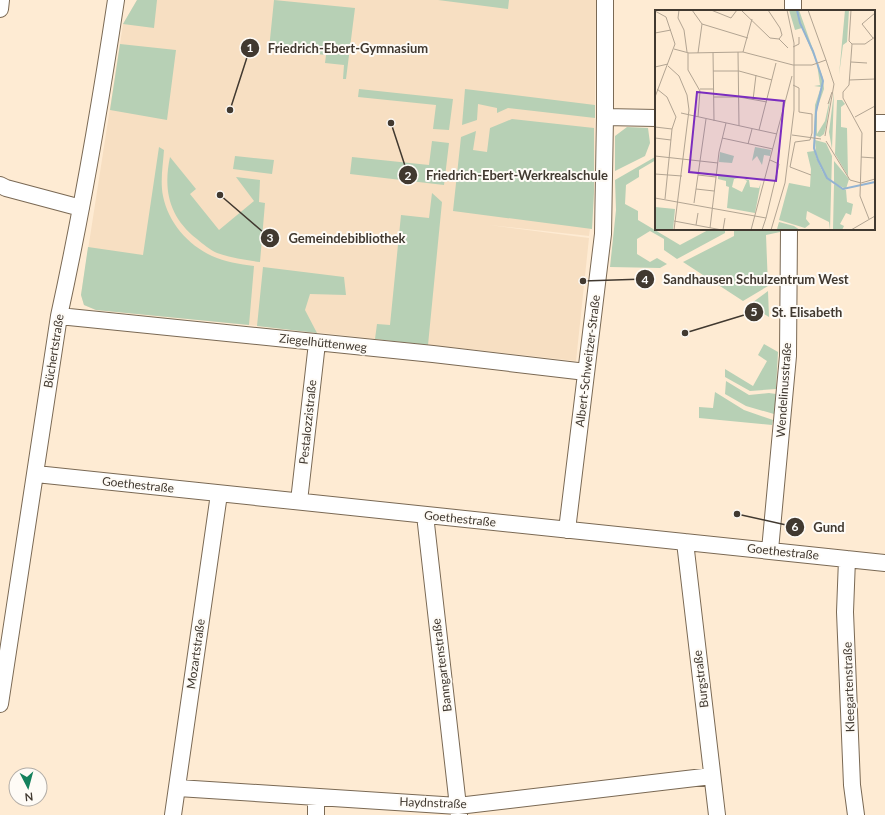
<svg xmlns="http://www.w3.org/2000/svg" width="885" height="815" font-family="Lato,sans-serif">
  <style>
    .built { fill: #f7dfc2 }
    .green { fill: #b7d0b5 }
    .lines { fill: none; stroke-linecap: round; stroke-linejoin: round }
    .street-casing { stroke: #7a6954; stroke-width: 18 }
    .street { stroke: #fff; stroke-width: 16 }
    .labels { text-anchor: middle; stroke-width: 4; stroke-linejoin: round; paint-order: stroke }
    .street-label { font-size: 12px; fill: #413930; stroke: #fefbf6 }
    .inset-river { fill: none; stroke: #93b3d2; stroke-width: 2 }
    .inset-road { fill: none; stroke: #b2a492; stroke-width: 1 }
    .view { fill: #7b2cbf; fill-opacity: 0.15; stroke: #7b2cbf; stroke-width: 2 }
    .inset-edge { fill: none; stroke: #413930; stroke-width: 2 }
    .leader { fill: none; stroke: #413930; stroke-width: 1.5 }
    .callout-dot { fill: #413930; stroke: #fefbf6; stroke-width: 1.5 }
    .mark-label { font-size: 12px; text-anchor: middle; font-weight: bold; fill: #fff }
    .callout-label { font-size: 13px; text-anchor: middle; font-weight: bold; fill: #413930; stroke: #fefbf6; stroke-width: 4; stroke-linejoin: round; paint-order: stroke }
  </style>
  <rect width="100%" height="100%" fill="#feebd3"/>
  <path class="built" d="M137 0H596L594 192 592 229H590L589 236 489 225 589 238 576 361 249 325 96 310 84 305 81 295 123 24Z"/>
  <path class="green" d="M137 0H157L154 28 123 24Z
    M274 0 355 8 346 79H343L344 65 325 63 326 55 269 49Z
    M438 0H509L508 9Z
    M120 44 176 50 167 120 110 110Z
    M359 89 453 99 449 130 433 129 436 105 358 97Z
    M465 89 595 105V118L508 108 497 113V108L478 104 477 120 462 125Z
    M512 119 594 128V192L592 229 453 211 461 137 476 131 473 150 487 152 490 128Z
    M627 127 648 128 650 143 645 156 615 171V136Z
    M432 141 449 143 444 185 350 174 352 157 429 165Z
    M159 147 164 150C163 165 160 181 163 196 168 222 188 245 212 256 225 262 239 264 254 266L249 325 96 310 84 305 81 295 88 247 143 255Z
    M235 156 274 160 272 174 233 169Z
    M170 157 196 189 190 194 219 230 254 201 236 177 260 180 259 202 265 203 260 262C245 260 231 258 217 253 210 250 203 244 197 239 169 217 163 190 170 157Z
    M655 157 656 160 639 170V177L626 185 625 204 638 211V220L680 245 710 229H725V233L677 259 664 250V239L650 231 637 239V254L650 262 657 258 667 264 660 268 610 267 616 210 615 180Z
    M432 193 442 202 428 345 375 339 377 324 390 325 401 215 429 218Z
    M737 229H780V232L766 235 768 286 743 301 683 262 734 236V231Z
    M263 267 344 277 346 295 310 294 305 310 317 333 257 326Z
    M768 291 769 317 749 305Z
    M764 344 778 352 776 389 750 391 725 377V369L753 386 767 361 758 355Z
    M726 381 749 395 769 393 776 394 774 414 746 406 725 394Z
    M715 392 744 410 773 420 772 425 699 418V407L713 408Z"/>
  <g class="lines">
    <defs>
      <path id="street" d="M0 9 1 0
        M793 11V0
        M605 117 656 118
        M874 123H885
        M0 185 6 188 81 208
        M59 316 433 354 586 372
        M36 474 885 563
        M299 501 317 343
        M425 515 459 815
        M567 530 603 234 605 117V0
        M685 542 717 815
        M770 550 788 356 789 229
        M847 559 845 612 852 785 856 815
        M0 704 59 316C82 211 100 106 116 0
        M178 788 458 806 712 776
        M316 797V815
        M173 815 219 494"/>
    </defs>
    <use href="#street" class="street-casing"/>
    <use href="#street" class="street"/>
  </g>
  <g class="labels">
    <g class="street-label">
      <text transform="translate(323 343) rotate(6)" y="4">Ziegelhüttenweg</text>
      <text transform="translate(54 351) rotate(-81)" y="4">Büchertstraße</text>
      <text transform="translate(588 361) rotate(-83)" y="4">Albert-Schweitzer-Straße</text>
      <text transform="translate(784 390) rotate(-86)" y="4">Wendelinusstraße</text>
      <text transform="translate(308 422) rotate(-84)" y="4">Pestalozzistraße</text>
      <text transform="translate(138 485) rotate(6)" y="4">Goethestraße</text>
      <text transform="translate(460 519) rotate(6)" y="4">Goethestraße</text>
      <text transform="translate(783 552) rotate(6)" y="4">Goethestraße</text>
      <text transform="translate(196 654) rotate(-82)" y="4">Mozartstraße</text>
      <text transform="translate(442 665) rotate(-97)" y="4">Banngartenstraße</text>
      <text transform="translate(701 679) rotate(-97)" y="4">Burgstraße</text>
      <text transform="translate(849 687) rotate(-92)" y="4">Kleegartenstraße</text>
      <text transform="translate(433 803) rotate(2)" y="4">Haydnstraße</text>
    </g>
  </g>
  <g transform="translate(655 10)">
    <rect width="220" height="220" fill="#feebd3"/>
    <path d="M134 0H144L168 68 169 79 162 99V124L170 111 176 84 171 117 169 124 165 127 159 125 160 95 166 77 159 76 165 75 162 54 147 18 140 20ZM190 0H194L192 32 188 35 184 65ZM179 82 177 139 174 122ZM182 90H187L190 94 186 97V117L192 118 193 166 180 144ZM158 130 161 147 169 165 161 143 160 130 171 133 177 146 175 220 174 212 152 201 151 209 155 214 150 218 124 210 134 173 155 177 156 159 152 142 159 141ZM100 137 116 140 115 146 109 145 107 155 102 146 97 151ZM65 142 79 146 77 153 64 152ZM179 151 194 169 191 179 179 173ZM63 165 84 168 79 169 77 177 87 182 92 171 89 169 94 170 95 177 104 178 106 172 100 203 72 198 74 177 71 176V171L63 169ZM179 174 191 180 192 192 198 194 196 205 191 203 185 214 189 216 187 220 178 219ZM0 197 20 199 18 220H0ZM124 212 139 216 145 220 122 219Z" fill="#b7d0b5"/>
    <path class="inset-river" d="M142 0 145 13 158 41 168 71 161 102 159 138 163 150 172 168 188 179 220 172"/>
    <path class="inset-road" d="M24 0 23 8 29 20 32 42M37 0 47 14 93 28M56 0 76 8 82 0M86 0 115 28 124 29 127 25 125 18 113 0M153 0 171 50M196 0 194 31 197 34M0 1 11 7 20 34 0 87M0 23 16 20M218 28 207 14 220 3M124 29 133 38M197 34 194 75 188 82V88L207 123 205 186 214 209M197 34H210L220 27M138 37 144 34V27M19 39 34 43 88 42 138 55H157L171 50M58 42 59 111M83 42 84 116M88 42 97 9M33 43V60L45 81 43 107M43 43 47 14M196 52 212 53M13 56 24 66 32 85 34 100 19 220M0 57 13 54M58 61H84L117 70M194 70 220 69M138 75 144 78V102L157 104V123L155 130 140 132 135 157 156 165M2 79 12 87 21 107 17 119 10 189M45 79H59M59 87H84L112 92M98 90 101 65M173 94 177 82M26 103 122 124M200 107 220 96M0 117 17 119M104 120 121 53M137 125 166 129M170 126 179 74 171 50M0 128 16 130M67 128 118 139M171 131 195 170 206 173 220 169M93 134 97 119M0 146 63 153M206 147 220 148M0 164 27 166M43 165 61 167M41 179 59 181M0 188 111 208 124 154 115 150M39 193 51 109M19 211 67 220M41 215 43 203M55 218 64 142 71 113M68 220 70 208M96 220 137 66M107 220 111 208M116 220 130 173 139 100V33L132 0M196 220 220 206"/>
    <path class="view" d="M42 82 129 91 121 171 34 162Z"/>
    <rect width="220" height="220" class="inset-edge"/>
  </g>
  <path class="leader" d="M230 110L250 48M391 123L408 175M220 195L270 238M583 281L645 279M685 333L754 312M737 514L795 527"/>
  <g class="callout-dot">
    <circle cx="230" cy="110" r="4"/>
    <circle cx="391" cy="123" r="4"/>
    <circle cx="220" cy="195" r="4"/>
    <circle cx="583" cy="281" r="4"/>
    <circle cx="685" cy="333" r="4"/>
    <circle cx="737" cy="514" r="4"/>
    <circle cx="250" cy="48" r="10"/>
    <circle cx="408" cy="175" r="10"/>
    <circle cx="270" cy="238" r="10"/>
    <circle cx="645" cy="279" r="10"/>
    <circle cx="754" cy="312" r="10"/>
    <circle cx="795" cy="527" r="10"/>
  </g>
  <g class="mark-label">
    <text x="250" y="52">1</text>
    <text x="408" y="180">2</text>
    <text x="270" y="242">3</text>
    <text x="645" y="284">4</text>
    <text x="754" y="316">5</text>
    <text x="795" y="531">6</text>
  </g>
  <g class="callout-label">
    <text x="348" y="53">Friedrich-Ebert-Gymnasium</text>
    <text x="517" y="180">Friedrich-Ebert-Werkrealschule</text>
    <text x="347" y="243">Gemeindebibliothek</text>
    <text x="756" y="284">Sandhausen Schulzentrum West</text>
    <text x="807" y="317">St. Elisabeth</text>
    <text x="829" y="532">Gund</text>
  </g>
  <g transform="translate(28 787) rotate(174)"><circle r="19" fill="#fefbf6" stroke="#b2ada7"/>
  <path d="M0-3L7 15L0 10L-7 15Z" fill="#14815d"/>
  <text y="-6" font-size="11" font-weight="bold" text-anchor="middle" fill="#413930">N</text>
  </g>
</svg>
